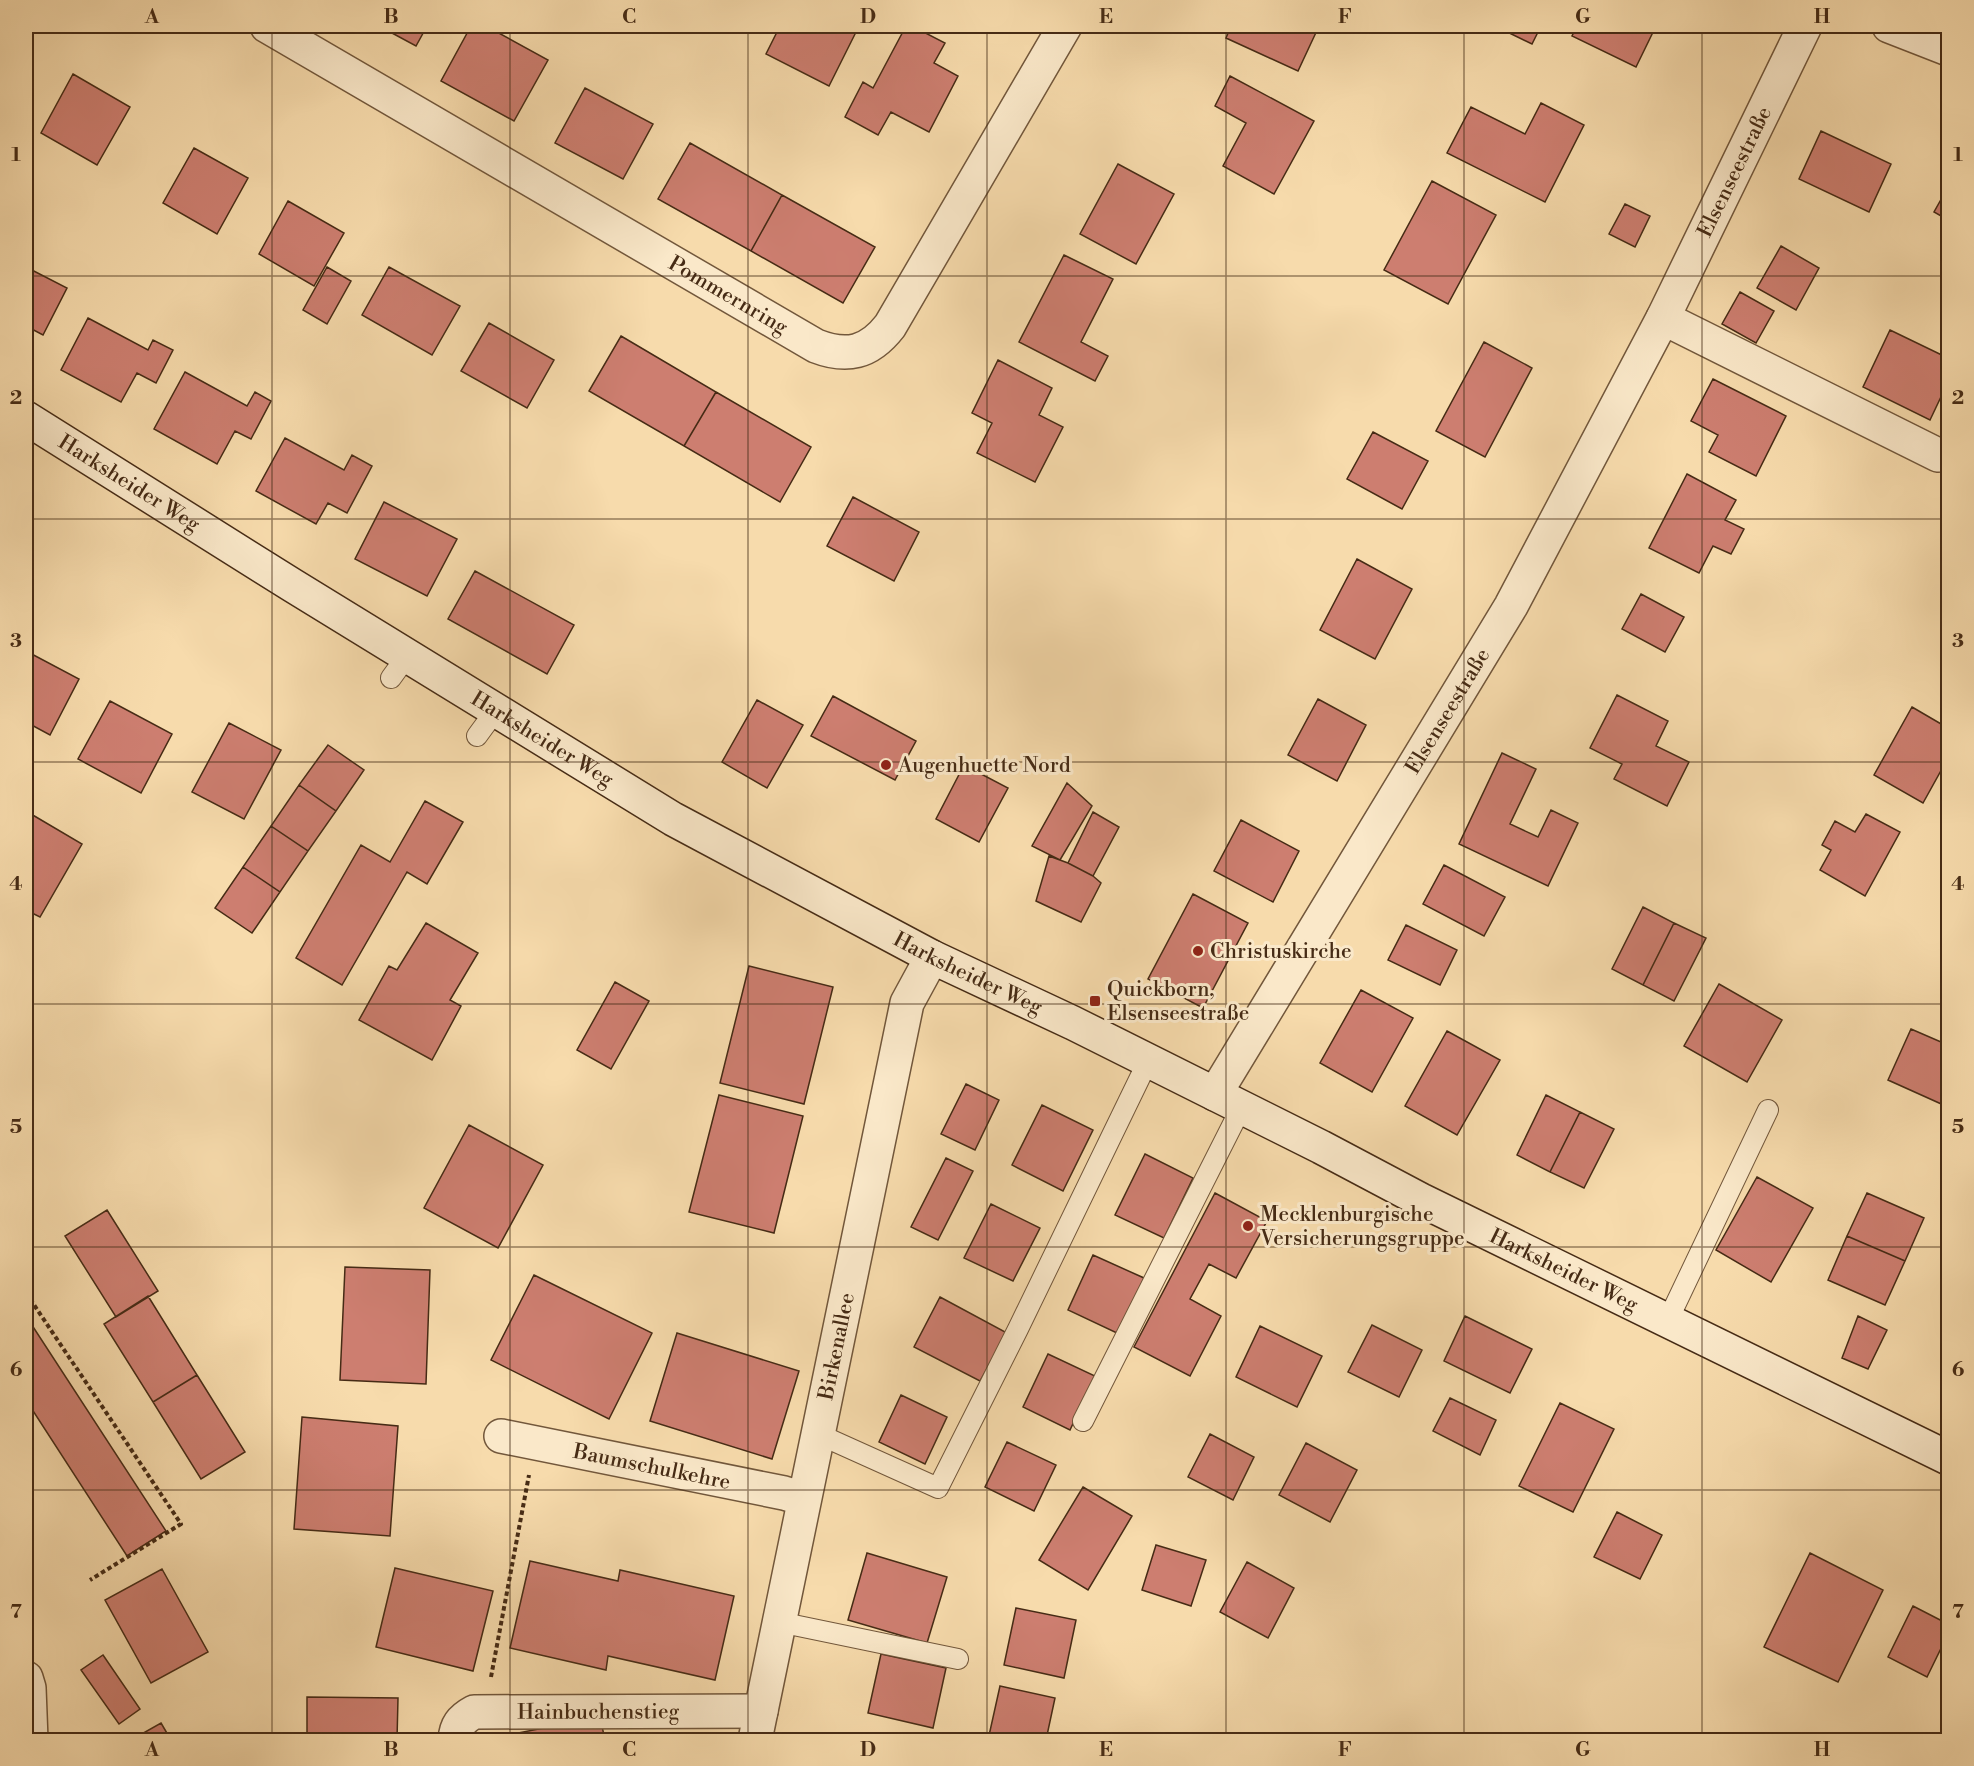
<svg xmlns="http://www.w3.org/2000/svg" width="1974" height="1766" font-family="'Libre Bodoni',serif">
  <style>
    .building { fill: #cd7e70; stroke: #462b15; stroke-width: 1.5 }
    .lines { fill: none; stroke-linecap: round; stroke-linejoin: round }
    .lane-casing { stroke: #72573b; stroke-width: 22 }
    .street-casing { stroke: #72573b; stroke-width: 36 }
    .secondary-casing { stroke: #462b15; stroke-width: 36 }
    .path { stroke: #462b15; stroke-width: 4; stroke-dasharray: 4.5 3; stroke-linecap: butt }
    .lane { stroke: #fae8c9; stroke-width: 20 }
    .street { stroke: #fae8c9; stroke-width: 33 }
    .secondary { stroke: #fae8c9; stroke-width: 33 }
    .grid { fill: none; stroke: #462b15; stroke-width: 1.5; stroke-opacity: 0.55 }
    .poi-dot { fill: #8f2418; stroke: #fae8c9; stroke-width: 2 }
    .labels { text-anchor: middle; stroke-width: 6; stroke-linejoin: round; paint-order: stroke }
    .street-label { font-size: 21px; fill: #462b15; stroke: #fae8c9 }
    .poi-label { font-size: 21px; fill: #462b15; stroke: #fae8c9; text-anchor: start }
    .neatline { fill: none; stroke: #462b15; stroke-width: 2 }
    .grid-label { font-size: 20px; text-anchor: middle; font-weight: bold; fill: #462b15 }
  </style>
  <rect width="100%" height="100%" fill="#f7dbac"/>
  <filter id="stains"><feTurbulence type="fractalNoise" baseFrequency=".00333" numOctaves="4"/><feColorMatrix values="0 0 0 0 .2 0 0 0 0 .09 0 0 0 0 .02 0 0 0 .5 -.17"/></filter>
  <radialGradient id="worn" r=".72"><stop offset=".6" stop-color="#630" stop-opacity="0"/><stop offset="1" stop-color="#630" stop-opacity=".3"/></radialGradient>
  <path class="building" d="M379 26H427L416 46Z
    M471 26H486L548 60 514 121 441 81Z
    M780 26H859L829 86 766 54Z
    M906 26H912L945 43 934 63 958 76 929 132 891 112 878 135 845 117 863 82 873 88Z
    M1231 26H1319L1298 71 1226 38Z
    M1495 26H1541L1532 44Z
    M1577 26H1656L1636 67 1572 36Z
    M73 74 130 107 97 165 41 133Z
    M1230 76 1314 121 1274 194 1223 166 1246 123 1215 106Z
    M585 88 653 124 623 179 555 143Z
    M1541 103 1584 125 1545 202 1447 153 1471 107 1525 134Z
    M1821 131 1891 164 1869 212 1799 179Z
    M690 143 782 195 751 251 658 199Z
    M194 148 248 178 217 234 163 203Z
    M1118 164 1174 194 1136 264 1080 234Z
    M1432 181 1496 215 1448 304 1384 270Z
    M1948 187V220L1934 212Z
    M782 195 875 247 843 303 751 251Z
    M288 201 344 233 314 286 259 254Z
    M1625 204 1650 216 1635 247 1609 234Z
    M1781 246 1819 268 1796 310 1757 288Z
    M1064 255 1113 279 1081 342 1108 356 1095 381 1019 342Z
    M26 267 67 288 43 335 26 326Z
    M327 267 351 281 327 324 303 310Z
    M389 267 460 306 432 355 362 315Z
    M1740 292 1774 311 1756 343 1722 324Z
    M88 318 148 350 153 340 173 350 156 383 137 373 121 402 61 370Z
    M489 323 554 360 527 408 461 371Z
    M1890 330 1948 358V382L1930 420 1863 387Z
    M621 336 716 392 684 446 589 391Z
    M1484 342 1532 368 1485 457 1436 431Z
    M998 360 1052 388 1039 415 1063 427 1035 482 977 453 992 423 972 413Z
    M185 372 247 406 255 392 271 401 251 439 235 431 217 464 154 429Z
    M1713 379 1786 416 1756 476 1709 452 1718 435 1691 421Z
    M716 392 811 447 780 502 684 446Z
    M1373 432 1428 461 1402 509 1347 479Z
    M285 438 344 470 352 455 372 466 347 513 328 503 316 524 256 491Z
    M1687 474 1736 500 1725 520 1744 529 1731 554 1713 546 1699 573 1649 548Z
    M853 497 919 532 894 581 827 546Z
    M384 502 457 539 427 596 355 559Z
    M1357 559 1412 589 1375 659 1320 630Z
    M475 571 574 625 547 674 448 619Z
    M1641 594 1684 617 1665 652 1622 629Z
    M26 651 79 679 50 735 26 722Z
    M1617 695 1668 721 1656 746 1689 762 1667 806 1614 779 1622 764 1590 748Z
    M833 696 916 741 895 780 811 736Z
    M1318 699 1366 725 1337 781 1288 755Z
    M757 700 803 725 767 788 722 762Z
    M110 701 172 734 141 793 78 759Z
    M1912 707 1948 728V758L1923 803 1874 775Z
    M229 723 281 750 244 819 192 792Z
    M328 745 364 770 336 811 299 785Z
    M1502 753 1536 769 1510 824 1538 837 1551 810 1578 823 1548 886 1459 844Z
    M964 765 1008 788 979 842 936 819Z
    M1067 783 1092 806 1060 860 1032 846Z
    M299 785 336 811 308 851 271 826Z
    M425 801 463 822 427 884 407 872 342 985 296 958 361 845 390 862Z
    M1093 812 1119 827 1093 876 1068 863Z
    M31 814 82 844 40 917 32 913 26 924V823Z
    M1866 814 1900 832 1865 896 1820 870 1831 850 1822 845 1835 821 1855 832Z
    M1241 820 1299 851 1273 902 1214 871Z
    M271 826 308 851 280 892 243 867Z
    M1049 856 1068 863 1093 876 1101 883 1081 922 1036 901Z
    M1444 865 1505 897 1484 936 1423 904Z
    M243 867 280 892 252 933 215 908Z
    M1193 894 1248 923 1203 1008 1148 979Z
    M1643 907 1674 923 1643 985 1612 969Z
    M426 923 478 953 450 1000 461 1006 432 1060 359 1020 389 966 397 970Z
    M1674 923 1706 938 1674 1001 1643 985Z
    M1406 925 1457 950 1440 985 1388 960Z
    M749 966 833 987 804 1104 720 1083Z
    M615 982 649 1001 611 1069 577 1050Z
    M1719 984 1782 1020 1747 1082 1684 1046Z
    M1361 990 1413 1018 1372 1092 1320 1063Z
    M1911 1029 1948 1045V1107L1888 1080Z
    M1447 1031 1500 1060 1457 1135 1405 1106Z
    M966 1084 999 1100 975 1150 941 1134Z
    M719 1095 803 1116 774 1233 689 1212Z
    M1546 1095 1580 1112 1550 1172 1517 1155Z
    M1042 1105 1093 1130 1063 1191 1012 1165Z
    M1580 1112 1614 1129 1584 1188 1550 1172Z
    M469 1125 543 1165 498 1248 424 1208Z
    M1145 1154 1193 1178 1164 1238 1115 1215Z
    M946 1158 973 1171 938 1240 911 1227Z
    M1757 1177 1813 1208 1771 1282 1716 1250Z
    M1215 1193 1267 1221 1236 1278 1209 1264 1190 1299 1221 1316 1190 1376 1134 1347Z
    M1867 1193 1924 1218 1905 1261 1847 1236Z
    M991 1204 1040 1228 1013 1281 964 1258Z
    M107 1210 158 1291 116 1317 65 1236Z
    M1847 1236 1905 1261 1885 1305 1828 1280Z
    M1093 1255 1144 1278 1119 1334 1068 1310Z
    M345 1267 430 1270 426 1384 340 1380Z
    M534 1275 652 1333 609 1419 491 1360Z
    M148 1296 197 1375 153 1402 104 1324Z
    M940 1297 1007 1333 980 1381 914 1347Z
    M26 1316 166 1531 127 1556 26 1400Z
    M1465 1316 1532 1349 1510 1393 1444 1361Z
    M1858 1316 1887 1330 1868 1369 1842 1358Z
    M1372 1325 1422 1350 1399 1397 1348 1372Z
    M1260 1326 1322 1356 1297 1407 1236 1377Z
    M677 1333 799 1371 772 1459 650 1421Z
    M1048 1354 1095 1376 1070 1430 1023 1407Z
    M197 1375 245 1452 201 1479 153 1402Z
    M901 1395 947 1417 925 1464 879 1442Z
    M1450 1398 1496 1420 1480 1455 1433 1431Z
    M1560 1403 1614 1429 1573 1512 1519 1486Z
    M302 1417 398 1426 390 1536 294 1529Z
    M1210 1434 1254 1457 1233 1500 1188 1477Z
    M1007 1442 1056 1465 1034 1511 985 1487Z
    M1306 1443 1357 1470 1330 1522 1279 1495Z
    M1083 1487 1132 1516 1088 1590 1039 1560Z
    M1617 1512 1662 1535 1640 1579 1594 1557Z
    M1156 1545 1206 1560 1191 1606 1142 1590Z
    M867 1553 947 1577 927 1643 848 1620Z
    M1810 1553 1883 1590 1838 1682 1764 1647Z
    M530 1561 618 1581 620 1570 734 1596 715 1680 608 1656 606 1670 510 1648Z
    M1247 1562 1294 1588 1268 1638 1220 1612Z
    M395 1568 493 1591 473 1671 376 1647Z
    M162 1569 208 1652 151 1683 105 1600Z
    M1913 1606 1948 1624V1634L1927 1677 1888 1657Z
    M1016 1608 1076 1620 1064 1678 1004 1665Z
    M881 1654 946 1668 933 1728 868 1713Z
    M103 1655 140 1709 119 1724 81 1670Z
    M1000 1686 1055 1698 1046 1740H988Z
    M307 1697 398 1698 397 1740H307Z
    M600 1717 605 1740H482Z
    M161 1723 171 1740H131Z
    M1424 1733 1474 1740H1423Z"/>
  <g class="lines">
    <defs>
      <path id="lane" d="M391 678 407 656
        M477 736 496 710
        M1668 1320 1768 1110
        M1083 1421 1241 1108
        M818 1434 938 1488 1018 1329 1148 1061
        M779 1622 958 1659"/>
      <g id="street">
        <path id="s1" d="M267 26 816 346C847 358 869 353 890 326L1065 26"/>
        <path d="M1889 26 1948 49"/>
        <path d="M1663 318 1938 455"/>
        <path id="s2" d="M1215 1094 1511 606 1663 318 1805 26"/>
        <path id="s3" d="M501 1436 784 1493 804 1499"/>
        <path d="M26 1678 29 1688 31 1740"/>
        <path id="s4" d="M455 1740C456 1726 461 1719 474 1712L761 1711"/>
        <path id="s5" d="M755 1740 907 1003 932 957"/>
      </g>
      <g id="secondary">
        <path id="s6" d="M26 418 292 585 673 819 932 957 1073 1023 1321 1147 1421 1200 1948 1458"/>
      </g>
    </defs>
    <use href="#lane" class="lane-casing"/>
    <use href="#street" class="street-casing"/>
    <use href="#secondary" class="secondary-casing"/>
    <path class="path" d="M26 1293 181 1524 90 1580
      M491 1677 529 1475"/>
    <use href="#lane" class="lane"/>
    <use href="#street" class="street"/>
    <use href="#secondary" class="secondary"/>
  </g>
  <path class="grid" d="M272 26V1740M510 26V1740M748 26V1740M987 26V1740M1226 26V1740M1464 26V1740M1702 26V1740M26 276H1948M26 519H1948M26 762H1948M26 1004H1948M26 1247H1948M26 1490H1948"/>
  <g class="poi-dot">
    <circle cx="886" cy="765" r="6"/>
    <circle cx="1198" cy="951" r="6"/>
    <rect x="1089" y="995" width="12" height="12" rx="3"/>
    <circle cx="1248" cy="1226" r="6"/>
  </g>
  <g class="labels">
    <g class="street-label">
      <text dy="7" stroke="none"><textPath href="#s2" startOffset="1059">Elsenseestraße</textPath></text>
      <text dy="7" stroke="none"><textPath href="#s1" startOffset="534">Pommernring</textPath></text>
      <text dy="7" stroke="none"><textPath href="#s6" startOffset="122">Harksheider Weg</textPath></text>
      <text dy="7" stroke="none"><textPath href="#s2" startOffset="448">Elsenseestraße</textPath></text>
      <text dy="7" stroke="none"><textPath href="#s6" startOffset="608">Harksheider Weg</textPath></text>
      <text dy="7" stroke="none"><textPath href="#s6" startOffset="1094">Harksheider Weg</textPath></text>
      <text dy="7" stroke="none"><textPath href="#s6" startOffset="1760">Harksheider Weg</textPath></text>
      <text dy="7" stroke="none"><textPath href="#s5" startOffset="402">Birkenallee</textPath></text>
      <text dy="7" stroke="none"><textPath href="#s3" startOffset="154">Baumschulkehre</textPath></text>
      <text dy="7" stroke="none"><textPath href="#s4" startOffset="160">Hainbuchenstieg</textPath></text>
    </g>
    <g class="poi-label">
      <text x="898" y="772">Augenhuette Nord</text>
      <text x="1210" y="958">Christuskirche</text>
      <text x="1107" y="996">Quickborn,<tspan x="1107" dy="24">Elsenseestraße</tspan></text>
      <text x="1260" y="1221">Mecklenburgische<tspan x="1260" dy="24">Versicherungsgruppe</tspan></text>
    </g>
  </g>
  <rect width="1974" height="1766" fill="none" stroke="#f7dbac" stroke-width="66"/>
  <rect x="33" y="33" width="1908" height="1700" class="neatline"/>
  <g class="grid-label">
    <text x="152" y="23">A</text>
    <text x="391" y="23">B</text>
    <text x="629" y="23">C</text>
    <text x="868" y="23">D</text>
    <text x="1106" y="23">E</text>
    <text x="1345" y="23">F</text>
    <text x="1583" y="23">G</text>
    <text x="1822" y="23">H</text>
    <text x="16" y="161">1</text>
    <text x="1958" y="161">1</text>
    <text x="16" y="404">2</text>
    <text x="1958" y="404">2</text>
    <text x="16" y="647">3</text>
    <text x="1958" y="647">3</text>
    <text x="16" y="890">4</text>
    <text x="1958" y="890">4</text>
    <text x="16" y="1133">5</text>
    <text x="1958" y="1133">5</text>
    <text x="16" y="1376">6</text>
    <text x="1958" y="1376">6</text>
    <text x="16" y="1618">7</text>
    <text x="1958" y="1618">7</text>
    <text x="152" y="1756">A</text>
    <text x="391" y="1756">B</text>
    <text x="629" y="1756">C</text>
    <text x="868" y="1756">D</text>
    <text x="1106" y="1756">E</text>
    <text x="1345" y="1756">F</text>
    <text x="1583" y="1756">G</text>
    <text x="1822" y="1756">H</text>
  </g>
  <rect width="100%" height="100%" filter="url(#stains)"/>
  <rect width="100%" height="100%" fill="url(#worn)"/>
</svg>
